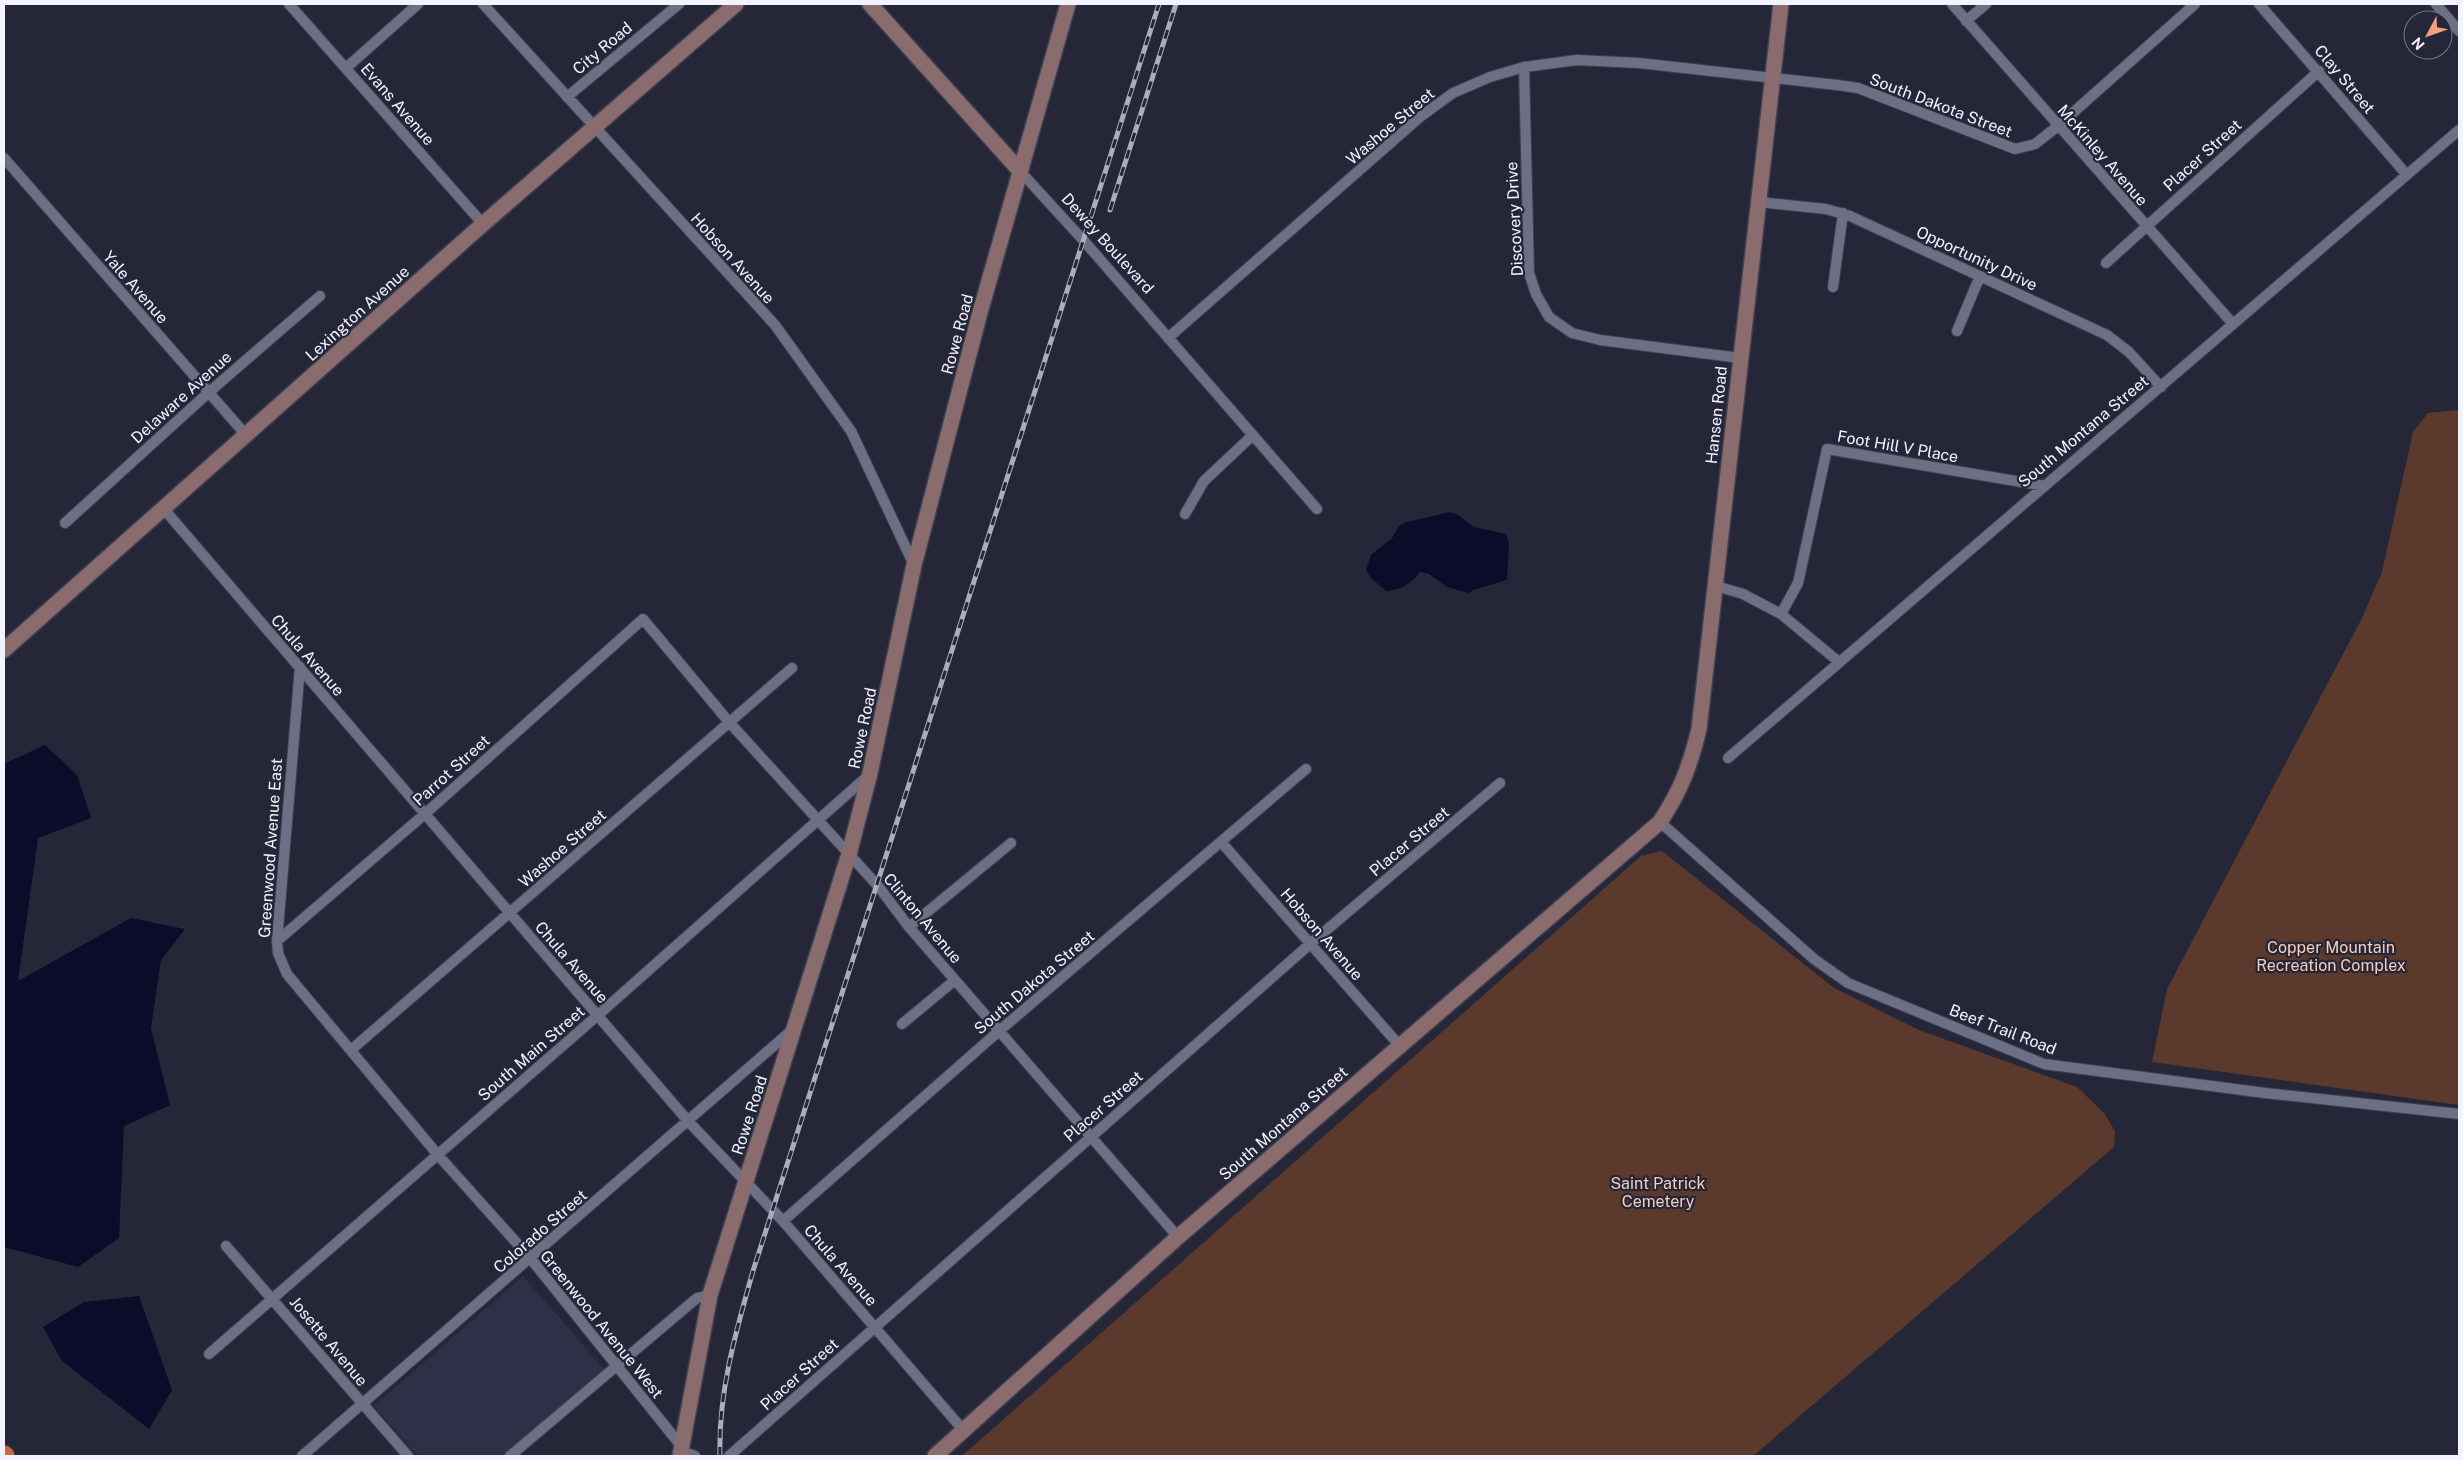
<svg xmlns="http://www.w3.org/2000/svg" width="2463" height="1460" font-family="'Public Sans',sans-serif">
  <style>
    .built { fill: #2e3048 }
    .green { fill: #5b3a2d }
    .water { fill: #0d0b2a }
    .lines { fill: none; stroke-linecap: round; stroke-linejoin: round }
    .street-casing { stroke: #414151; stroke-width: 12 }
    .secondary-casing { stroke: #414151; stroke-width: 18 }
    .highway-casing { stroke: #414151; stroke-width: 21 }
    .street { stroke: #6d6f85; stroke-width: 10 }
    .secondary { stroke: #8a6c6f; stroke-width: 15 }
    .highway { stroke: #cd663b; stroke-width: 19 }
    .rail-casing { stroke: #acadba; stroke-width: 5 }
    .rail { stroke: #252739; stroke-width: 3; stroke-dasharray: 9; stroke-linecap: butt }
    .labels { text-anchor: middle; stroke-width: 4.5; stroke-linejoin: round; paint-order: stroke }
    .street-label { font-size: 16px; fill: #f2f3fe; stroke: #252739 }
    .park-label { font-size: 16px; fill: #f9cdbc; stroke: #252739 }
  </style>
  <rect width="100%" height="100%" fill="#252739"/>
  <path class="built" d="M523 1276 604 1369 503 1456H418L374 1406Z"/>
  <path class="green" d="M2459 410V1105L2152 1062 2167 989 2362 618 2382 572 2413 432 2428 413Z
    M1662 851 1834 988 1919 1030 2077 1087 2104 1113 2115 1131 2114 1147 1753 1456H962L1641 856Z"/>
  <path class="water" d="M1450 512 1458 515 1474 527 1506 534 1509 543 1507 580 1473 590 1469 593 1447 587 1429 574 1420 572C1411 584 1401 590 1386 591L1371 578 1366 570 1371 555 1392 538 1399 526 1407 522Z
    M45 745 77 775 91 818 38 838 18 981 131 918 185 929 161 960 151 1028 170 1105 124 1126 119 1238 78 1267 4 1247V764Z
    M139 1296 172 1390 149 1429 62 1361 43 1327 84 1302Z"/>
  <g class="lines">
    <defs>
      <path id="street" d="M289 4 483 224
        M483 4 775 325 851 431 914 565
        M1952 4 2233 324
        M2259 4 2407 175
        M2436 4 2459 31
        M1966 21 1986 4
        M1524 67 1529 273 1536 294 1549 317 1572 333 1600 340 1740 358
        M346 68 418 4
        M567 97 679 4
        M4 158 246 435
        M1020 171 1084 241 1317 509
        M1759 202 1826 209 1850 216 2107 335 2129 352 2161 387
        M2106 263 2319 71
        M1833 287 1843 213
        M1957 331 1980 276
        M1168 338 1420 117 1453 93 1490 77 1524 67 1577 60 1639 63 1837 85 1858 88 2015 149 2035 144 2058 126 2195 4
        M163 508 688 1121 783 1221 964 1431
        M1185 514 1204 481 1253 435
        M65 523 208 393 320 296
        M1716 586 1743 594 1781 614 1839 662
        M1781 614 1798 583 1827 449 2045 486
        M300 667 277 941 278 953 287 974 438 1155 531 1259 682 1447
        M1728 758 2459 130
        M1660 822 1814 959 1848 983 2044 1064 2265 1093 2459 1114
        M1222 843 1399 1045
        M909 927 1011 843
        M277 941 426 813 643 619 729 722 878 886 909 927 1178 1237
        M902 1024 955 980
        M351 1050 792 668
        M783 1221 999 1031 1306 769
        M226 1246 408 1456
        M209 1354 598 1015 870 774
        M681 1451 695 1456
        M302 1456 792 1030
        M510 1456 697 1298 710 1295
        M729 1456 1310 944 1500 783"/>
      <path id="secondary" d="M870 4 1020 171
        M4 650 483 224 736 4
        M680 1456 710 1295 849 854 870 773 914 565 979 316 1068 4
        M935 1456 1178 1237 1660 822C1681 790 1690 766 1699 729L1781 4"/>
      <path id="highway" d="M4 1455 5 1456"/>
    </defs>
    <use href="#street" class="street-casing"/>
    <use href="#secondary" class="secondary-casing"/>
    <use href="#highway" class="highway-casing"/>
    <use href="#street" class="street"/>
    <use href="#secondary" class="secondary"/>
    <use href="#highway" class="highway"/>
    <defs>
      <path id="rail" d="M1110 210 1176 4
        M720 1456C718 1393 736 1331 753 1271L1159 4"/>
    </defs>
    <use href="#rail" class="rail-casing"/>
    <use href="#rail" class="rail"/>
  </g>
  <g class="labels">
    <g class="street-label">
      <text transform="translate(602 48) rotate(-40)" y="6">City Road</text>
      <text transform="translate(2345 79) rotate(50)" y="6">Clay Street</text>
      <text transform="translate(398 104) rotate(49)" y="6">Evans Avenue</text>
      <text transform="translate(1941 105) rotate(21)" y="6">South Dakota Street</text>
      <text transform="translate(1390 126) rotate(-40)" y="6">Washoe Street</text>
      <text transform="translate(2103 155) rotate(49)" y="6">McKinley Avenue</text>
      <text transform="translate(2202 155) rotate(-42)" y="6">Placer Street</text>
      <text transform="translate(1514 219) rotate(-93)" y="6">Discovery Drive</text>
      <text transform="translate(1108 243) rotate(48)" y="6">Dewey Boulevard</text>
      <text transform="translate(733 258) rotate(48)" y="6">Hobson Avenue</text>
      <text transform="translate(1977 258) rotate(25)" y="6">Opportunity Drive</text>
      <text transform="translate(136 287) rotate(49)" y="6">Yale Avenue</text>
      <text transform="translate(357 313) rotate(-42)" y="6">Lexington Avenue</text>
      <text transform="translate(957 334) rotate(-75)" y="6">Rowe Road</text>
      <text transform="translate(181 397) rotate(-42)" y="6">Delaware Avenue</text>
      <text transform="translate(1716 415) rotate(-84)" y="6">Hansen Road</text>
      <text transform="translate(2083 431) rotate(-40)" y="6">South Montana Street</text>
      <text transform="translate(1898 446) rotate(10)" y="6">Foot Hill V Place</text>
      <text transform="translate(308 655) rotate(49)" y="6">Chula Avenue</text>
      <text transform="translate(862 728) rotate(-78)" y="6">Rowe Road</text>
      <text transform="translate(451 770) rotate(-42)" y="6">Parrot Street</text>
      <text transform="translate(1409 841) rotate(-40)" y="6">Placer Street</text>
      <text transform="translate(270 848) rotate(-86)" y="6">Greenwood Avenue East</text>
      <text transform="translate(562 848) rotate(-41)" y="6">Washoe Street</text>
      <text transform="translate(923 918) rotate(50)" y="6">Clinton Avenue</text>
      <text transform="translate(1322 934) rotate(49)" y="6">Hobson Avenue</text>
      <text transform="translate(572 962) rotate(49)" y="6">Chula Avenue</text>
      <text transform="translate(1034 982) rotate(-40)" y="6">South Dakota Street</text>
      <text transform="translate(2003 1029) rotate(21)" y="6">Beef Trail Road</text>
      <text transform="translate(531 1053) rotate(-41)" y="6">South Main Street</text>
      <text transform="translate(1103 1106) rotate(-41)" y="6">Placer Street</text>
      <text transform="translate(749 1115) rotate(-72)" y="6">Rowe Road</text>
      <text transform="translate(1283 1123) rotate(-41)" y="6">South Montana Street</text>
      <text transform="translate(540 1231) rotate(-41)" y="6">Colorado Street</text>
      <text transform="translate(841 1265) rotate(49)" y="6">Chula Avenue</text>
      <text transform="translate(602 1324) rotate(51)" y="6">Greenwood Avenue West</text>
      <text transform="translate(329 1341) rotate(50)" y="6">Josette Avenue</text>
      <text transform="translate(799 1374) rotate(-42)" y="6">Placer Street</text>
    </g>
    <g class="park-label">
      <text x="2331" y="953">Copper Mountain<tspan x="2331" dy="18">Recreation Complex</tspan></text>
      <text x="1658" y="1189">Saint Patrick<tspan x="1658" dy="18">Cemetery</tspan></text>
    </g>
  </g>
  <rect width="2463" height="1460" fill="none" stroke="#f2f3fe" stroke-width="10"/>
  <g transform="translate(2428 35) rotate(229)"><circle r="24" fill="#252739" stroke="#777988"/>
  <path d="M0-4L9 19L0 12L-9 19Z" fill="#f2a080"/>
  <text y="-8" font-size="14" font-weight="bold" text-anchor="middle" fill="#f2f3fe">N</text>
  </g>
</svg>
